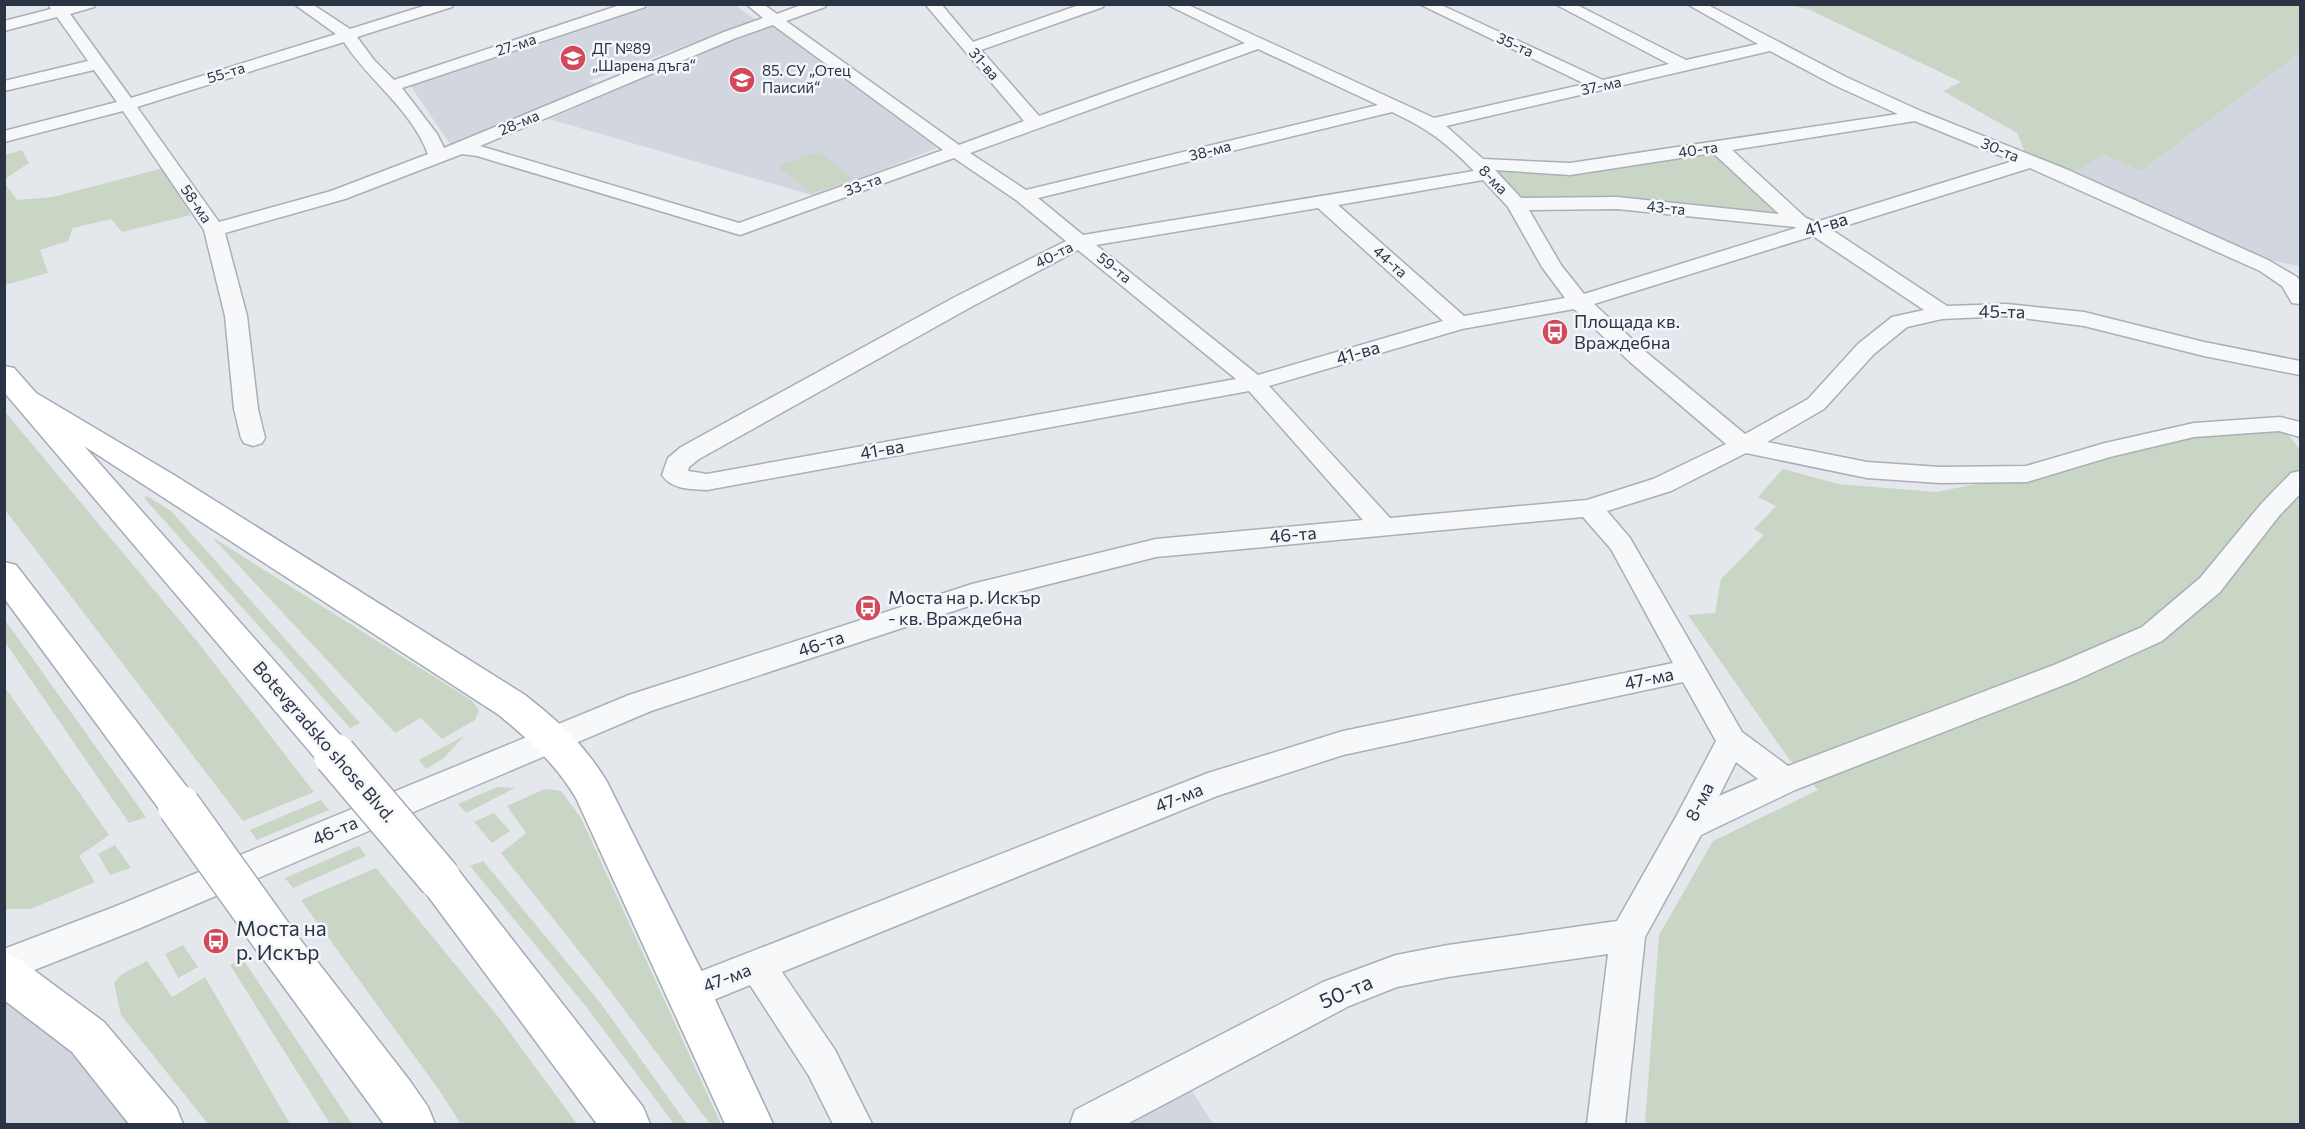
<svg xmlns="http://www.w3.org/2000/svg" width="2305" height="1129" font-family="Commissioner,sans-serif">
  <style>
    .built { fill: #d2d6de }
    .green { fill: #c9d6c5 }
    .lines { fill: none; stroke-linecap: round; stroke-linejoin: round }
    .minor-casing { stroke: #a9aeb7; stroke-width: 3 }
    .major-casing { stroke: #a3abb8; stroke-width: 3 }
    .minor { fill: #f7f8fa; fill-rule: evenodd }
    .major { fill: #fff; fill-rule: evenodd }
    .major-bridge-casing { stroke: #a3abb8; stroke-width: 45; stroke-linecap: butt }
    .major-bridge { stroke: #fff; stroke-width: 42 }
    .labels { text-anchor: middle; stroke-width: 5; stroke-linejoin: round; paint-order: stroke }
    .far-street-label { font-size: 15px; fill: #2b3445; stroke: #f4f6f9 }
    .far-poi-label { font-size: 15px; fill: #2b3445; stroke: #f4f6f9; text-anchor: start }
    .street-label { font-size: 18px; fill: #2b3445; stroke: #f4f6f9 }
    .poi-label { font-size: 18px; fill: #2b3445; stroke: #f4f6f9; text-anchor: start }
    .near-poi-label { font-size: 21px; fill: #2b3445; stroke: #f4f6f9; text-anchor: start }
    .near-street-label { font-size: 21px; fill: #2b3445; stroke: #f4f6f9 }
  </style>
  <rect width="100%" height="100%" fill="#e4e7ec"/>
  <path class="built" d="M654 5H735L756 20 589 81 597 85 452 147 410 85Z
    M772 26 937 148 815 196 549 119 732 40Z
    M2300 53V266L2267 260 2072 173 2104 155 2141 171Z
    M4 973 88 1037 159 1124H5Z
    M1182 1075 1213 1124H1089Z"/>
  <path class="green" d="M1788 5H2300V53L2141 171 2104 155 2072 173 2029 162 2017 133 1943 91 1961 82 1808 9Z
    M1718 147 1799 222 1617 203 1516 204 1479 164 1543 168Z
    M22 150 29 163 5 179V155Z
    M819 152 854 179 812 193 777 166Z
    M163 168 191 215 122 232 111 219 73 228 68 241 40 250 48 273 5 285 4 182 17 200 53 197Z
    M5 412 196 640 314 792 243 821 5 510Z
    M2280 424 2300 450V1124H1645L1659 935 1713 841 1818 790 1789 759 1688 615 1715 613 1721 579 1764 535 1754 529 1776 506 1758 497 1783 469 1838 484 1936 492 2027 474 2194 430Z
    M147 496 171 511 360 723 350 728 144 498Z
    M212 537 471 700 479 710 475 720 442 739 421 718 395 733Z
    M4 620H5L146 817 129 823 5 642Z
    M4 686 109 835 79 856 95 882 31 909H6L5 907Z
    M464 736 444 758 426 769 419 760Z
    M497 787 515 788 466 813 458 804Z
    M545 789 561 791 581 818 721 1124H710L605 984 501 853 526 833 507 806Z
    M321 800 329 810 257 840 250 830Z
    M494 813 510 831 492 843 474 822Z
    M115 845 131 868 110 875 98 854Z
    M359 846 366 856 293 888 285 878Z
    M483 861 599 1001 687 1124H674L585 1005 470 866Z
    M376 868 500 1019 577 1124H461L439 1090 301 900Z
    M183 945 198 967 178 978 165 954Z
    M243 959 352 1124H330L230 965Z
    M147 961 172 997 205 977 290 1124H208L121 1015 114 983 122 974Z"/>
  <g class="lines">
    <defs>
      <path id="minor" d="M48 4H96L94 7 70 14 131 98 336 34 294 4H312L350 29 430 4H454L452 7 357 37 374 60 394 80 623 4H647L645 7 402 88 437 134 444 148 724 32 763 18 746 4H763L777 14 804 4H827L825 7 786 21 959 145 1024 121 925 4H941L973 42 1082 4H1105L1103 7 981 50 1039 116 1245 43 1166 4H1186L1434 118 1585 84 1419 4H1439L1603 80 1669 64 1555 4H1575L1686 60 1758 44 1687 4H1706L1846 77 1923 112 2066 169 2268 260 2297 277 2300 281V304L2292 303 2282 286 2260 271 2030 168 1832 230 1947 306 2006 304 2084 312 2204 342 2300 361V375L2204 356 2084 326 2006 316 1942 319 1907 327 1874 354 1824 409 1767 442 1867 462 1940 467 2026 466 2105 443 2194 423 2280 417 2300 422V437L2279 431 2194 437 2110 457 2027 482 1940 483 1867 478 1746 453 1671 491 1607 511 1630 538 1742 732 1788 766 2054 665 2142 627 2200 578 2261 504 2291 473 2300 471V494L2279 516 2220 592 2162 641 2074 681 1795 790 1701 835 1645 937 1625 1124H1587L1608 954 1448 977 1397 987 1349 1006 1127 1124H1070L1075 1110 1323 982 1396 955 1448 945 1617 921 1677 815 1716 741 1683 682 1343 755 1217 796 782 972 835 1050 872 1124H833L809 1076 750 985 689 1010 676 1005 671 993 676 981 1208 773 1343 731 1673 663 1611 549 1583 517 1156 557 987 600 651 711 138 929 4 982V949L114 907 629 695 972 584 1156 539 1363 520 1249 391 707 490C691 489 672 490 662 475L668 458 681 447 955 297 1066 241 1016 200 954 158 740 235 477 156 462 154 345 199 225 233 247 316 258 409 265 438 262 443 253 446 244 443 241 438 234 409 225 316 204 230 123 111 4 142V131L117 102 94 70 4 91V81L88 61 57 17 4 31V21L51 9ZM773 25 943 150 739 223 480 146 736 38ZM344 42C369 81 411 109 428 154L331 191 219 222 137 107ZM1258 49 1378 105 1026 190 970 153ZM1770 51 1834 85 1898 114 1570 163 1483 159 1446 126ZM1392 112C1428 129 1446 142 1474 171L1083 235 1038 198ZM1915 121 2013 161 1816 222 1806 218 1732 150ZM1713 153 1779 214 1617 197 1521 198 1495 170 1570 175ZM1483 180 1508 207 1542 267 1565 298 1464 316 1338 205ZM1318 208 1443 321 1258 375 1096 245ZM1617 209 1795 227 1796 228 1584 294 1561 265 1529 210ZM1813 236 1924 310 1892 317 1858 344 1808 399 1745 434 1646 352 1594 304ZM1078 250 1236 379 707 474 688 471 689 467 699 459 971 307ZM1574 309 1630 362 1726 444 1653 479 1587 500 1390 518 1269 386 1462 329ZM1736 762 1758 779 1719 796Z"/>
      <path id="major" d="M4 366 14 368 36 393 174 475 525 695C559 722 582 742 606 780L705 978 773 1124H725L576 798C555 763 530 741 499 715L84 446 348 744 354 755 348 766 335 770 322 766 4 392Z
        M4 562 16 565 193 795 199 806 193 817 179 822 165 817 4 598Z
        M440 861 455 866 643 1107 650 1124H597L425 892 419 879 425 866Z
        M277 924 292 929 410 1081 428 1107 435 1124H384L262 957 256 943 262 929Z
        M4 953 19 959 104 1022 176 1107 183 1124H129L72 1052 4 1000Z"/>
    </defs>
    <use href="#minor" class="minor-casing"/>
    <use href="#major" class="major-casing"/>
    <use href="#minor" class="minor"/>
    <use href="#major" class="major"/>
    <defs>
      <path id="major-bridge" d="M335 755 440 879
        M179 806 277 943"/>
    </defs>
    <use href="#major-bridge" class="major-bridge-casing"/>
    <use href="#major-bridge" class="major-bridge"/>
  </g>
  <defs>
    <symbol id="school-disc" viewBox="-11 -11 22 22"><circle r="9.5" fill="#d1495b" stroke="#f4f6f9"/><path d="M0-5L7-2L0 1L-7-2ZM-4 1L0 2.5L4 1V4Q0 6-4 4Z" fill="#fff"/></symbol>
    <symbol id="bus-disc" viewBox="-11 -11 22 22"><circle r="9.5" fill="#d1495b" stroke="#f4f6f9"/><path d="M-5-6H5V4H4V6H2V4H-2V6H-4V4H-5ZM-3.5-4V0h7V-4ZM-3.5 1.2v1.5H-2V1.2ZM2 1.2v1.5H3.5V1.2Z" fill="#fff"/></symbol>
  </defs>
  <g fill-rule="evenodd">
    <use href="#school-disc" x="558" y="43" width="30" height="30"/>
    <use href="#school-disc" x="727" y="65" width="30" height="30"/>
    <use href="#bus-disc" x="1540" y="317" width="30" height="30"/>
    <use href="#bus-disc" x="853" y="593" width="30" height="30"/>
    <use href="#bus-disc" x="201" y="926" width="30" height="30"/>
  </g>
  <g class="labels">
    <g class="far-street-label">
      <text transform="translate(516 45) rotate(-18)" y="5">27-ма</text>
      <text transform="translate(1515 45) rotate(25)" y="5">35-та</text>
      <text transform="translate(984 64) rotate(49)" y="5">31-ва</text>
      <text transform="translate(226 73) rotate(-17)" y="5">55-та</text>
      <text transform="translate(1601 86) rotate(-12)" y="5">37-ма</text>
      <text transform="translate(519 123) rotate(-23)" y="5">28-ма</text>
      <text transform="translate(1698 150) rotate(-8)" y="5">40-та</text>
      <text transform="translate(2000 150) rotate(23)" y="5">30-та</text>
      <text transform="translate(1210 151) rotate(-14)" y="5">38-ма</text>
      <text transform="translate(1493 180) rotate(46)" y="5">8-ма</text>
      <text transform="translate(863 185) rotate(-20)" y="5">33-та</text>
      <text transform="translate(196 204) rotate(56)" y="5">58-ма</text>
      <text transform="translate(1666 208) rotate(6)" y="5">43-та</text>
      <text transform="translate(1054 255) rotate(-27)" y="5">40-та</text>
      <text transform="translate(1390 262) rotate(42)" y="5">44-та</text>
      <text transform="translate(1114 268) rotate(39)" y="5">59-та</text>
    </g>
    <g class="far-poi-label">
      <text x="592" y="54">ДГ №89<tspan x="592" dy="17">„Шарена дъга“</tspan></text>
      <text x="762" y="76">85. СУ „Отец<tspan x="762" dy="17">Паисий“</tspan></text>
    </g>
    <g class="street-label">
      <text transform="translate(1826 225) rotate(-17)" y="6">41-ва</text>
      <text transform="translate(2002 312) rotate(1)" y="6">45-та</text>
      <text transform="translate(1358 353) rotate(-16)" y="6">41-ва</text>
      <text transform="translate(882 450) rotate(-10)" y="6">41-ва</text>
      <text transform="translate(1293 535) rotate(-5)" y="6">46-та</text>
      <text transform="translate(821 644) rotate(-18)" y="6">46-та</text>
      <text transform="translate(1649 679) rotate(-12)" y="6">47-ма</text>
      <text transform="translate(324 742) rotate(49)" y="6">Botevgradsko shose Blvd.</text>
      <text transform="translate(1179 798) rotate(-22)" y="6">47-ма</text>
      <text transform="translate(1700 802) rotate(-63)" y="6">8-ма</text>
      <text transform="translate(335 831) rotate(-23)" y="6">46-та</text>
      <text transform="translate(727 978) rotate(-21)" y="6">47-ма</text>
    </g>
    <g class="poi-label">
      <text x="1574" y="328">Площада кв.<tspan x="1574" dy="21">Враждебна</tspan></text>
      <text x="888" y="604">Моста на р. Искър<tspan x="888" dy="21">- кв. Враждебна</tspan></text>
    </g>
    <g class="near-poi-label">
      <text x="236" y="936">Моста на<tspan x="236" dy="24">р. Искър</tspan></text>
    </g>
    <g class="near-street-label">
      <text transform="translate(1346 992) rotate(-23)" y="7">50-та</text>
    </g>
  </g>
  <rect width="2305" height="1129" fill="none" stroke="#2b3445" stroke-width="12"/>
</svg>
